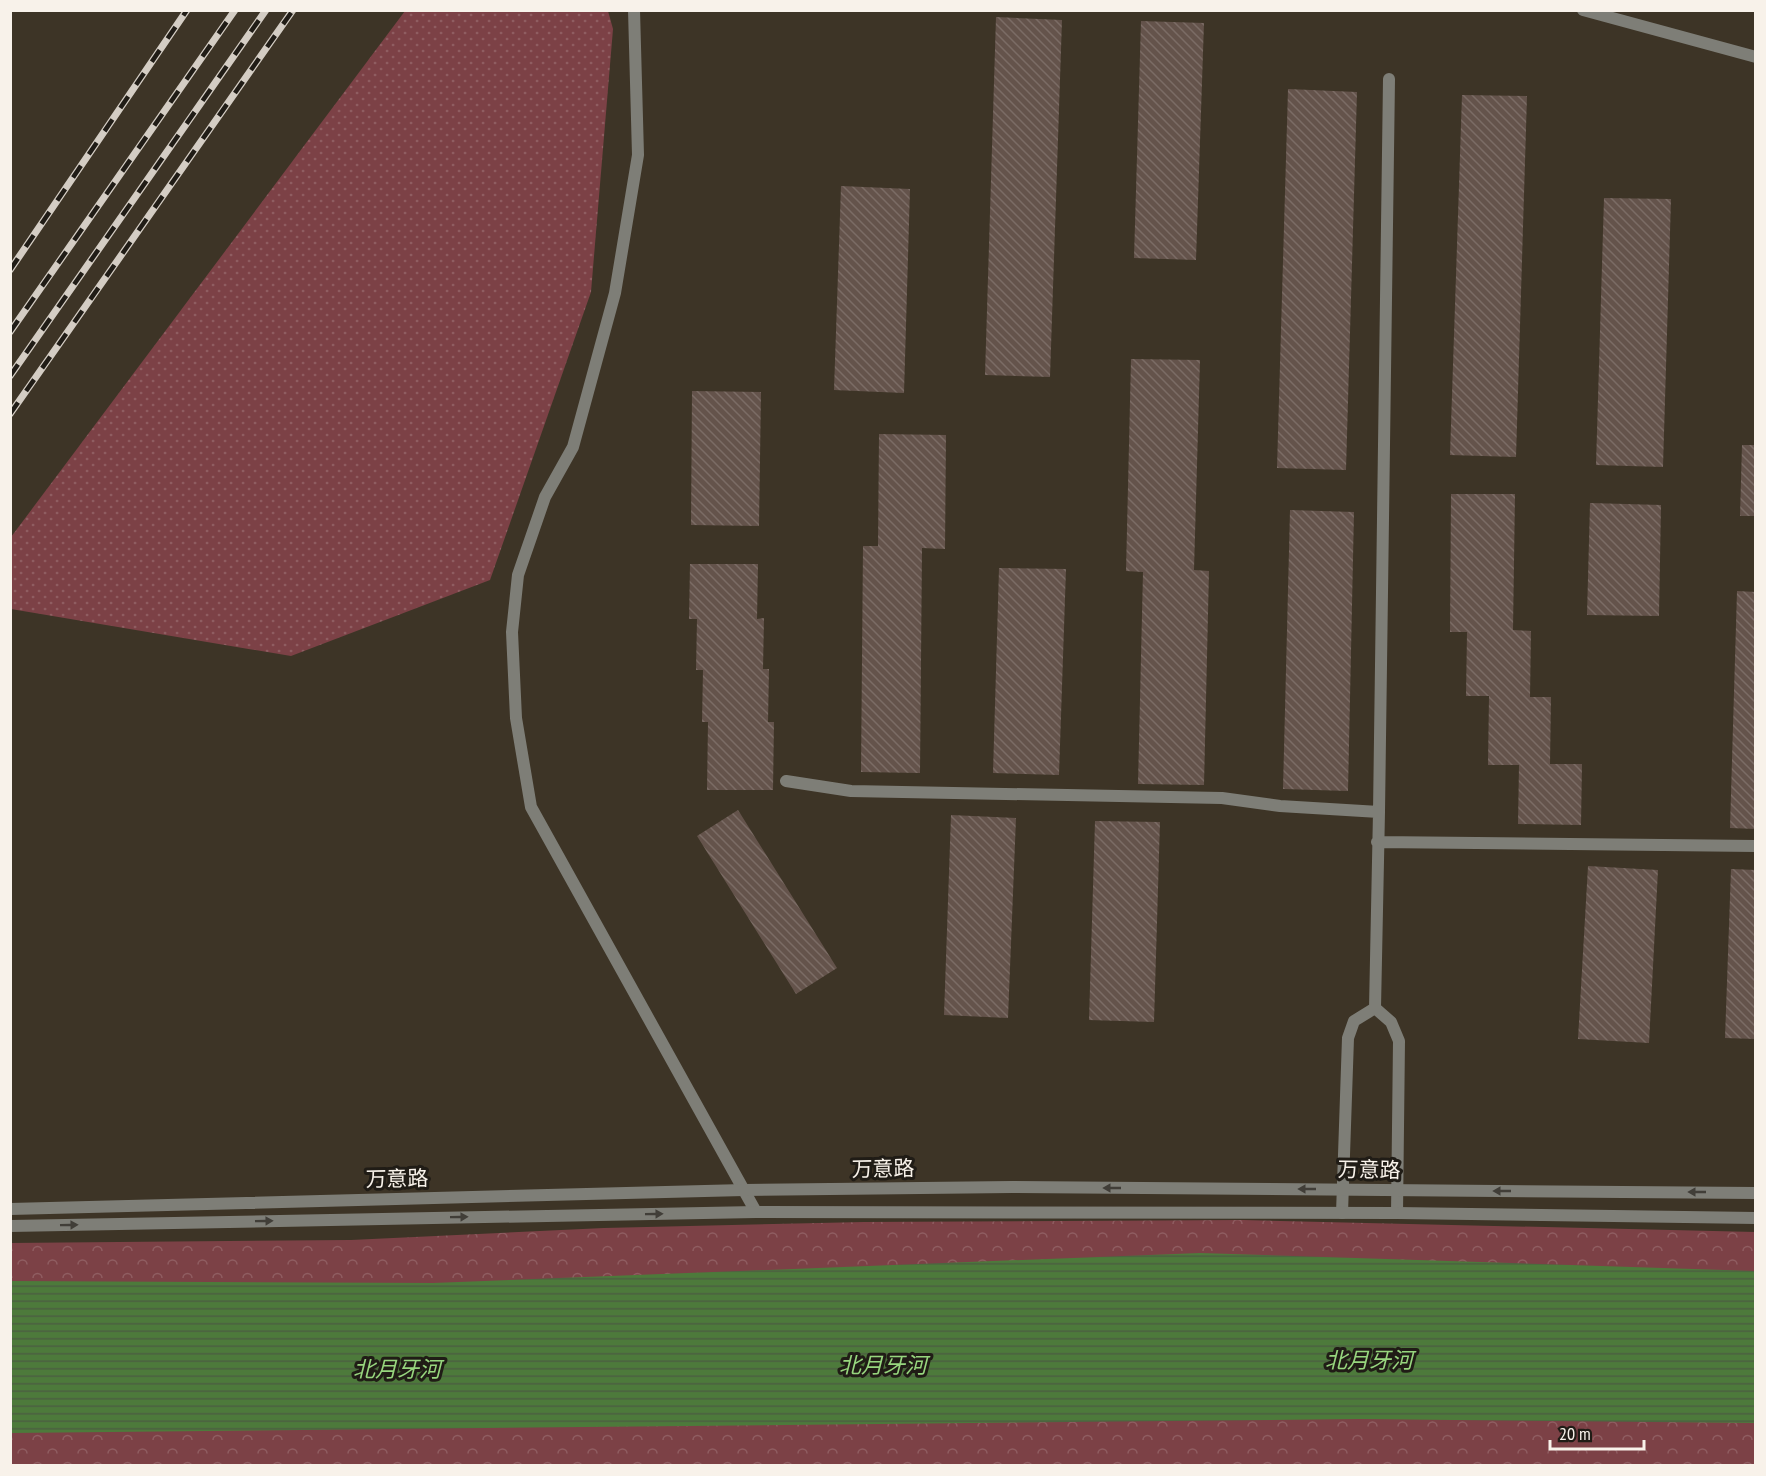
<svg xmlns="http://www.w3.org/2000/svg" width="1766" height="1476" font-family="'PT Sans Narrow','Noto Sans SC',sans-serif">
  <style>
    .grass { fill: url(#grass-dots) }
    .park { fill: url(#park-crowns) }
    .water { fill: url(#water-rules) }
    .building { fill: url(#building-back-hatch) }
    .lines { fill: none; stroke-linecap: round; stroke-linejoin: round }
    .minor { stroke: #7e7e77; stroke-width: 12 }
    .tertiary { stroke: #7e7e77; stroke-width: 12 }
    .rail-casing { stroke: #d4cdc4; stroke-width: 7 }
    .rail { stroke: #201c16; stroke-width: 4.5; stroke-dasharray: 14; stroke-linecap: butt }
    .oneway { fill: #413e38 }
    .labels { text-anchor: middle; stroke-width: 6; stroke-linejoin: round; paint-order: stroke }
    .street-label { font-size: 21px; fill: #f8f2ea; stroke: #201c16 }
    .water-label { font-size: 22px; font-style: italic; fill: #97d67e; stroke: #201c16 }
  </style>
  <defs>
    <pattern id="grass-dots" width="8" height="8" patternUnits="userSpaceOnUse" patternTransform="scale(1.5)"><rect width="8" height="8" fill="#7c4146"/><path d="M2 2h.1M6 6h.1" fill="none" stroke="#8f5d61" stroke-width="1.8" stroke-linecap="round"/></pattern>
    <pattern id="park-crowns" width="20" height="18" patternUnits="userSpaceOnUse" patternTransform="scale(1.5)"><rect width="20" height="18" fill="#7c4146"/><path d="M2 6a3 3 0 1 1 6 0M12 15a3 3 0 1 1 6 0" fill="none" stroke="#8f5d61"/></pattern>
    <pattern id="water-rules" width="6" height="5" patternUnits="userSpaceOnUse" patternTransform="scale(1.5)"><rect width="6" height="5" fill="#4d7a3b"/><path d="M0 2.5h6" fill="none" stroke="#4b5f41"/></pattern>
    <pattern id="building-back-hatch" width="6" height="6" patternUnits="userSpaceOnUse" patternTransform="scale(1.5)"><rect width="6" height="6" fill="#64534b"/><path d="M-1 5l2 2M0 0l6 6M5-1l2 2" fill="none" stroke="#7b6c65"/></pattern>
  </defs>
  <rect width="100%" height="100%" fill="#3d3426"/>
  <path class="grass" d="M405 11H608L613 29 591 292 490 580 291 656 11 609V537Z"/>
  <path class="park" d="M1243 1220 1755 1232V1465H11L10 1243 351 1240 604 1228 864 1222Z"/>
  <path class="water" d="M1200 1253 1755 1271V1423L1360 1419 11 1433V1281L433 1283Z"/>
  <path class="building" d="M996 17 1062 20 1050 377 985 375Z
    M1141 21 1204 23 1196 260 1134 258Z
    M1288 89 1357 92 1346 470 1277 468Z
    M1462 95 1527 96 1516 457 1450 455Z
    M841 186 910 189 904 393 834 390Z
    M1604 198 1671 199 1663 467 1596 465Z
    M1131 359 1200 360 1194 570 1209 571 1204 785 1138 784 1143 572 1126 571Z
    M692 391 761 392 759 526 691 525Z
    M879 434 946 435 945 549 922 548 920 773 861 772 863 546H878Z
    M1742 445H1756V516H1740Z
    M1451 494H1515L1513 630 1531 631 1530 697H1551L1550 764H1582L1581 825 1518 824 1519 765H1488L1489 696H1466L1467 632H1450Z
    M1590 503 1661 505 1659 616 1587 615Z
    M1290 510 1354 512 1348 791 1283 789Z
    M690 564H758L757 619 764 618 763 669H769L768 722H774L773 790H707L708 722H702L703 670H696L697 619H689Z
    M999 568 1066 569 1059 775 993 773Z
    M1737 591 1756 592V829L1730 828Z
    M738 810 837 968 796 994 697 836Z
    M951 815 1016 818 1008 1018 944 1015Z
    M1095 821 1160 822 1154 1022 1089 1020Z
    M1588 866 1658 870 1649 1043 1578 1039Z
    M1731 869 1756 870V1039L1725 1038Z"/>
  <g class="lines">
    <path class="minor" d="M634 10 638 155 615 293 573 447 545 497 518 575 512 632 516 718 531 807 756 1212
      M1583 10 1756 57
      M786 781 851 791 1222 798 1280 806 1379 812 1375 1008 1391 1022 1399 1041 1397 1213
      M1379 812 1389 79
      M1377 842 1756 846
      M1342 1213 1348 1038 1354 1021 1375 1008"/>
    <path class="tertiary" d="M10 1209 744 1190 1012 1187 1756 1193
      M10 1226 756 1212 1397 1213 1756 1218"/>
    <defs>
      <path id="rail" d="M10 270 187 10
        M10 332 235 10
        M10 376 266 10
        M10 414 293 10"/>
    </defs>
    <use href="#rail" class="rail-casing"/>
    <use href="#rail" class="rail"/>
  </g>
  <defs><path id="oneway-solid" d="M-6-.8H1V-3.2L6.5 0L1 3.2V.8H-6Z" transform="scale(1.5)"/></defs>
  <g class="oneway">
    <use href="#oneway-solid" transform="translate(1112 1188) rotate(-180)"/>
    <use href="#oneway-solid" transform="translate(1307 1189) rotate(-180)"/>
    <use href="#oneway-solid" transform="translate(1502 1191) rotate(-180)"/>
    <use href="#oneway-solid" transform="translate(1697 1192) rotate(-180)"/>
    <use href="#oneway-solid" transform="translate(654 1214) rotate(-1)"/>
    <use href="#oneway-solid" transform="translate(459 1217) rotate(-1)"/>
    <use href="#oneway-solid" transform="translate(264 1221) rotate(-1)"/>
    <use href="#oneway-solid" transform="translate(69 1225) rotate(-1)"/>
  </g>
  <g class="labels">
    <g class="street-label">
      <text transform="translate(883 1169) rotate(-1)" y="7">万意路</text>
      <text transform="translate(1369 1170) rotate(1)" y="7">万意路</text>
      <text transform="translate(397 1179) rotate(-1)" y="7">万意路</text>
    </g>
    <g class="water-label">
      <text x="1369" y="1368">北月牙河</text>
      <text x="883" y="1373">北月牙河</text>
      <text x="397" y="1377">北月牙河</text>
    </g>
  </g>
  <rect width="1766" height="1476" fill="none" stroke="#f8f2ea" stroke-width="24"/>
  <path d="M1550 1440v9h94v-9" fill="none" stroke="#f8f2ea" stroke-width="3"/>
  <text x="1559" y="1440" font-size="18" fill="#f8f2ea" stroke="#201c16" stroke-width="4.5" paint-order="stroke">20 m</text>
</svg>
